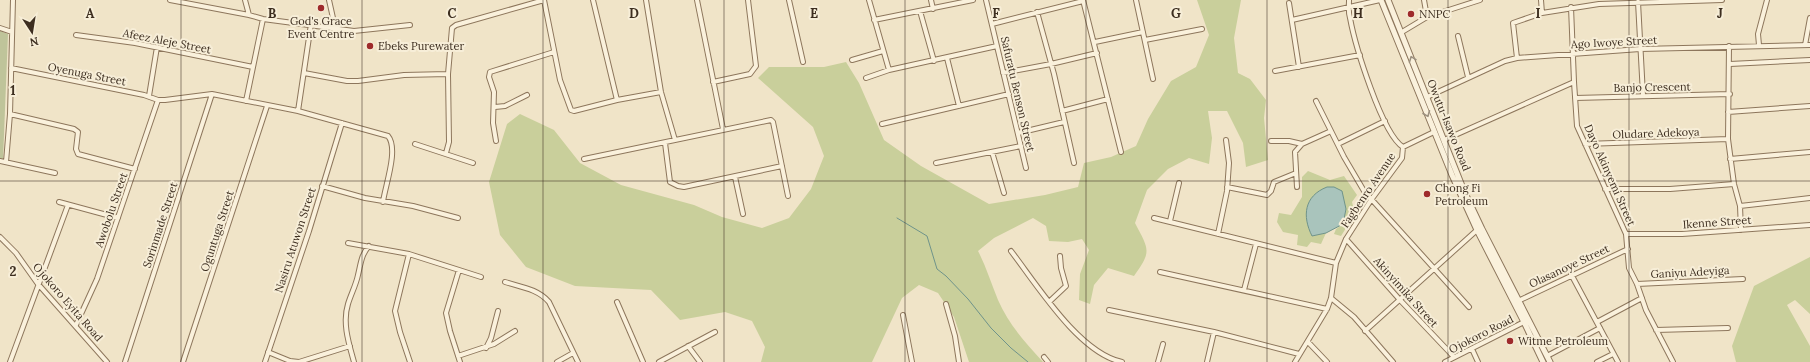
<svg xmlns="http://www.w3.org/2000/svg" width="1810" height="362" font-family="Lora,serif">
  <style>
    .green { fill: #c9cf9b }
    .cemetery { fill: #bfc49a }
    .water { fill: #a9c4bc; stroke: #6f938a }
    .lines { fill: none; stroke-linecap: round; stroke-linejoin: round }
    .stream { stroke: #6f938a; stroke-width: 1 }
    .minor-casing { stroke: #8d765c; stroke-width: 6 }
    .tertiary-casing { stroke: #8d765c; stroke-width: 7 }
    .minor { stroke: #faf1dc; stroke-width: 4 }
    .tertiary { stroke: #faf1dc; stroke-width: 5 }
    .oneway { stroke: #9c907e }
    .grid { fill: none; stroke: #3d2e20; stroke-width: 1; stroke-opacity: 0.55 }
    .poi-dot { fill: #9e2a2b; stroke: #f7eed8; stroke-width: 1.5 }
    .labels { text-anchor: middle; stroke-width: 4; stroke-linejoin: round; paint-order: stroke }
    .poi-label { font-size: 11px; fill: #3d2e20; stroke: #f7eed8; text-anchor: start }
    .street-label { font-size: 11px; fill: #3d2e20; stroke: #f7eed8 }
    .grid-label { font-size: 13px; text-anchor: middle; font-weight: bold; fill: #3d2e20; stroke: #f7eed8; stroke-width: 4; stroke-linejoin: round; paint-order: stroke }
  </style>
  <rect width="100%" height="100%" fill="#f0e4c8"/>
  <path class="green" d="M1197 0H1241L1234 38 1238 73 1250 79 1266 100 1264 118 1268 160 1246 167 1243 143 1227 111H1208L1212 138 1209 164 1189 158 1168 169 1147 190 1135 223C1149 250 1152 251 1134 276L1108 268 1094 285 1090 304 1079 300 1080 274 1089 250 1082 239 1068 242 1049 241 1046 226 1033 218 994 238 978 251C986 266 991 283 998 300 1009 325 1025 342 1043 362H969L954 317 938 293 919 285 902 298 872 362H761L765 347 752 321 725 312 680 320 651 290 575 286 526 267 500 235 489 182 507 124 520 114 554 130 580 163 621 185 694 205 722 217 762 228 789 218 811 189 824 156 813 127 758 78 769 67H824L846 62 859 83 884 140 921 166 989 204 1045 195 1078 187 1084 163 1111 157 1136 146 1148 119 1171 81 1196 67 1209 35Z
    M1308 171 1330 180 1344 176 1357 195 1352 202 1355 214 1341 236 1334 234 1336 229 1343 224 1312 236 1326 233 1321 244 1311 242 1307 247 1297 245 1298 235 1283 232 1277 222 1279 213 1291 215 1302 197V177Z
    M1810 257V314L1795 300 1787 305 1810 346V362H1736L1732 346 1754 286Z"/>
  <path class="cemetery" d="M0 31 8 34 3 160 0 159Z"/>
  <path class="water" d="M1327 187H1334L1342 191 1346 209 1343 224 1326 233 1312 236C1302 216 1304 196 1327 187Z"/>
  <g class="lines">
    <path class="stream" d="M897 218 927 236 937 269 946 276 968 299 991 328 1011 348 1028 362"/>
    <defs>
      <path id="minor" d="M170 0 249 15 263 19 354 31 410 25
        M245 0 249 15
        M329 0 335 27
        M544 0 560 80 571 110 574 111 617 100 661 92
        M593 0 617 100
        M646 0 661 92 675 140
        M697 0 723 129
        M789 0 803 62
        M869 0 889 70
        M931 0 933 9
        M986 0 1026 168
        M1083 0 1121 152
        M1136 0 1153 79
        M1349 0C1349 6 1348 12 1350 18 1355 45 1382 134 1403 147
        M1424 0 1427 17
        M1541 0 1542 13
        M1638 2 1643 95
        M1289 3 1299 67
        M1571 7 1574 82 1577 126 1626 234 1629 268 1637 284 1646 310 1673 362
        M920 11 934 61
        M1037 12 1054 74 1074 163
        M874 20 973 0
        M1292 20 1380 0
        M992 24 1083 1
        M0 28 12 32
        M1402 32 1427 17 1480 0
        M76 35 135 43 253 67
        M1458 36 1468 77
        M1145 40 1202 29
        M1095 42 1143 32
        M1759 45 1758 34 1767 0
        M1805 45 1810 18
        M1729 46 1728 139 1734 184 1740 206 1741 230
        M947 58 959 106
        M1517 58 1513 23 1542 13 1599 4 1722 0
        M852 60 883 51
        M1730 64 1810 60
        M11 68 144 95 158 100H165L212 94 298 111 388 136C399 149 385 186 383 202
        M1275 71 1360 55
        M304 73 347 81H358L404 75 448 74
        M1003 73 1051 64 1097 53
        M866 78 889 70 997 46
        M713 82 750 74 756 66 748 0
        M149 96 157 47
        M1427 97 1505 61 1517 58 1640 49 1810 45
        M1575 98 1730 94
        M246 101 263 19
        M1316 101 1344 157 1364 191 1469 307
        M495 107 505 106 527 95
        M298 111 311 24
        M1062 111 1108 99
        M1728 112 1810 106
        M10 114 74 129 78 132 76 149 78 154 135 169
        M882 124 1009 94
        M1018 133 1064 122
        M1444 140 1574 82
        M496 141 493 123 494 92 489 77 490 72 554 52
        M1271 141H1289L1302 144
        M665 143 670 182 678 186 684 187 782 166
        M415 144 473 163
        M1338 144 1385 121
        M1585 144 1728 139
        M992 152 1004 193
        M446 153 449 142 448 74 452 28 456 25 544 0
        M584 159 771 120 773 122 788 196
        M1730 159 1810 152
        M0 161 55 173
        M6 162 10 114 13 0
        M936 163 1021 146
        M735 177 743 214
        M322 186 365 198 413 206 458 218
        M1227 187 1267 195 1271 191 1274 182 1296 173
        M1297 187 1295 152 1302 144 1331 131
        M1605 189H1670L1734 184
        M59 202 118 218
        M1740 206 1810 198
        M1154 218 1336 263
        M1170 221 1179 183
        M1218 234 1227 191 1229 163 1226 140
        M1626 234H1682L1810 225
        M0 237 16 253 38 284 107 362
        M1346 239 1400 300 1454 357
        M348 243 409 254 481 277
        M1011 251C1037 285 1079 353 1122 362
        M409 254 395 311 400 332 410 362
        M459 270 446 313 450 331 460 362
        M1160 272 1327 309
        M1571 274 1618 362
        M505 282C521 287 538 289 549 302L578 362
        M1637 284 1743 279
        M1244 290 1256 244
        M1331 298 1354 317 1393 362
        M1518 301 1628 249
        M617 302 643 362
        M1049 302 1066 286 1061 268 1060 256
        M946 304 955 336 959 362
        M1109 310 1214 332 1299 354
        M903 315 912 362
        M1597 322 1642 298
        M76 325 97 279 158 100
        M1656 330 1728 328
        M1365 331 1477 230
        M1308 342 1327 362
        M688 346 700 362
        M486 348 491 338 498 311
        M1472 349 1478 362
        M268 352 290 361 299 362 350 346
        M458 356 494 344 515 331
        M1547 356 1600 328
        M1044 357 1048 362
        M10 362 68 205
        M125 362 212 94
        M183 362 267 106
        M265 362 309 231 342 123
        M354 362C349 344 342 323 348 304 351 294 356 285 358 275 361 263 361 255 369 246
        M557 362 573 353
        M659 362 715 332
        M1158 362 1163 344
        M1207 362 1214 332
        M1295 362 1327 309 1331 298 1336 263 1346 239 1371 200 1402 158 1403 147 1434 132
        M1445 362 1524 322
        M1597 362 1613 354"/>
      <path id="tertiary" d="M1381 0 1452 175 1477 230 1524 322 1543 362
        M1388 0 1464 191 1482 229 1550 362"/>
    </defs>
    <use href="#minor" class="minor-casing"/>
    <use href="#tertiary" class="tertiary-casing"/>
    <use href="#minor" class="minor"/>
    <use href="#tertiary" class="tertiary"/>
  </g>
  <defs><path id="oneway-chevron" d="M-2-3.5L2.5 0L-2 3.5" fill="none" stroke-width="1.6" stroke-linecap="round" stroke-linejoin="round"/></defs>
  <g class="oneway">
    <use href="#oneway-chevron" transform="translate(1412 59) rotate(-111)"/>
    <use href="#oneway-chevron" transform="translate(1427 114) rotate(68)"/>
  </g>
  <path class="grid" d="M181 0V362M362 0V362M543 0V362M724 0V362M905 0V362M1086 0V362M1267 0V362M1448 0V362M1629 0V362M0 181H1810"/>
  <g class="poi-dot">
    <circle cx="321" cy="8" r="4"/>
    <circle cx="1411" cy="14" r="4"/>
    <circle cx="370" cy="46" r="4"/>
    <circle cx="1427" cy="194" r="4"/>
    <circle cx="1510" cy="341" r="4"/>
  </g>
  <g class="labels">
    <g class="poi-label">
      <text x="1419" y="18">NNPC</text>
      <text x="321" y="25" text-anchor="middle">God's Grace<tspan x="321" dy="13">Event Centre</tspan></text>
      <text x="378" y="50">Ebeks Purewater</text>
      <text x="1435" y="192">Chong Fi<tspan x="1435" dy="13">Petroleum</tspan></text>
      <text x="1518" y="345">Witme Petroleum</text>
    </g>
    <g class="street-label">
      <text transform="translate(167 41) rotate(11)" y="4">Afeez Aleje Street</text>
      <text transform="translate(1614 42) rotate(-3)" y="4">Ago Iwoye Street</text>
      <text transform="translate(87 74) rotate(11)" y="4">Oyenuga Street</text>
      <text transform="translate(1652 87) rotate(-1)" y="4">Banjo Crescent</text>
      <text transform="translate(1018 94) rotate(77)" y="4">Safuratu Benson Street</text>
      <text transform="translate(1449 125) rotate(68)" y="4">Owutu-Isawo Road</text>
      <text transform="translate(1656 133) rotate(-2)" y="4">Oludare Adekoya</text>
      <text transform="translate(1610 175) rotate(66)" y="4">Dayo Akinyemi Street</text>
      <text transform="translate(1368 190) rotate(-56)" y="4">Fagbenro Avenue</text>
      <text transform="translate(111 210) rotate(-71)" y="4">Awobolu Street</text>
      <text transform="translate(1717 222) rotate(-4)" y="4">Ikenne Street</text>
      <text transform="translate(160 225) rotate(-72)" y="4">Sorinmade Street</text>
      <text transform="translate(217 231) rotate(-72)" y="4">Oguntuga Street</text>
      <text transform="translate(295 240) rotate(-72)" y="4">Nasiru Atuwon Street</text>
      <text transform="translate(1569 266) rotate(-25)" y="4">Olasanoye Street</text>
      <text transform="translate(1690 272) rotate(-3)" y="4">Ganiyu Adeyiga</text>
      <text transform="translate(1406 292) rotate(48)" y="4">Akinyimika Street</text>
      <text transform="translate(68 302) rotate(49)" y="4">Ojokoro Eyita Road</text>
      <text transform="translate(1481 334) rotate(-27)" y="4">Ojokoro Road</text>
    </g>
  </g>
  <g class="grid-label">
    <text x="90" y="18">A</text>
    <text x="272" y="18">B</text>
    <text x="452" y="18">C</text>
    <text x="634" y="18">D</text>
    <text x="814" y="18">E</text>
    <text x="996" y="18">F</text>
    <text x="1176" y="18">G</text>
    <text x="1358" y="18">H</text>
    <text x="1538" y="18">I</text>
    <text x="1720" y="18">J</text>
    <text x="13" y="95">1</text>
    <text x="13" y="276">2</text>
  </g>
  <g transform="translate(32 32) rotate(168)" stroke="#f7eed8" stroke-width="3" paint-order="stroke">
  <path d="M0-3L7 15L0 10L-7 15Z" fill="#3d2e20"/>
  <text y="-6" font-size="11" font-weight="bold" text-anchor="middle" fill="#3d2e20">N</text>
  </g>
</svg>
